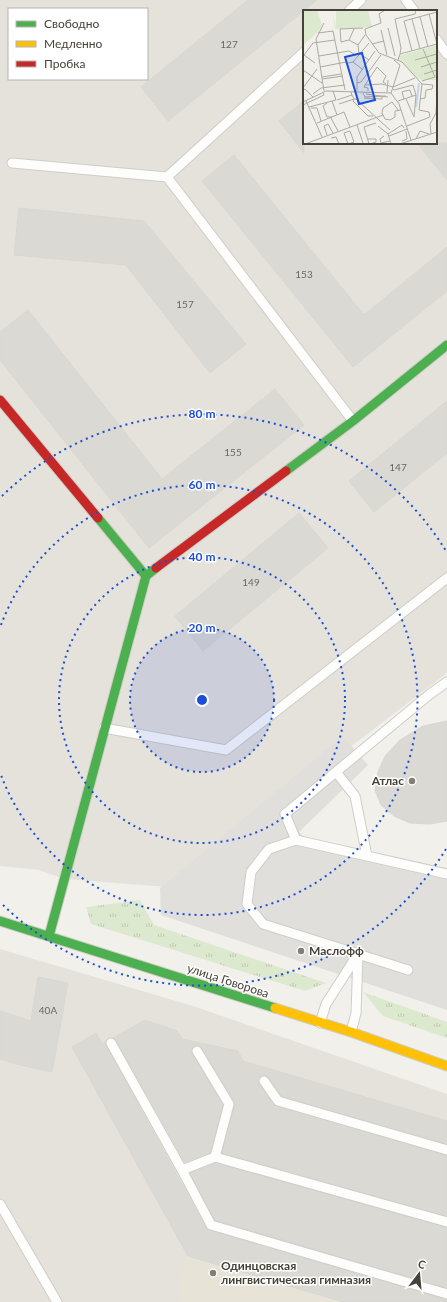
<svg xmlns="http://www.w3.org/2000/svg" width="447" height="1302" font-family="Lato,sans-serif">
  <style>
    .residential { fill: #e4e2da; fill-rule: evenodd }
    .education { fill: #e7e3d7 }
    .grass { fill: url(#grass-tufts) }
    .parking { fill: #e0dfdb }
    .building { fill: #dad9d4; stroke: #d9d7d1 }
    .lines { fill: none; stroke-linecap: round; stroke-linejoin: round }
    .lane-casing { stroke: #cfcdc9; stroke-width: 11 }
    .fast-casing { stroke: #cfcdc3; stroke-width: 11 }
    .slow-casing { stroke: #cfcdc3; stroke-width: 11 }
    .jam-casing { stroke: #cfcdc3; stroke-width: 11 }
    .lane { stroke: #fdfdfc; stroke-width: 9 }
    .fast { stroke: #4caf50; stroke-width: 9 }
    .slow { stroke: #ffc107; stroke-width: 9 }
    .jam { stroke: #c62828; stroke-width: 9 }
    .ring { fill: none; stroke: #1d4ed8; stroke-width: 2; stroke-dasharray: 2 4 }
    .poi-dot { fill: #827f77; stroke: #fff; stroke-width: 1.5 }
    .labels { text-anchor: middle; stroke-width: 3; stroke-linejoin: round; paint-order: stroke }
    .number-label { font-size: 10px; fill: #6c6860 }
    .poi-label { font-size: 12px; font-weight: bold; fill: #464238; stroke: #fff; text-anchor: start }
    .street-label { font-size: 12px; fill: #464238; stroke: #fff }
    .inset-river { fill: none; stroke: #c0d7ea; stroke-width: 2 }
    .inset-road { fill: none; stroke: #adaaa3; stroke-width: 1 }
    .view { fill: #1d4ed8; fill-opacity: 0.15; stroke: #1d4ed8; stroke-width: 2 }
    .inset-edge { fill: none; stroke: #464238; stroke-width: 2 }
    .centre { fill: #1d4ed8; stroke: #fff; stroke-width: 2 }
    .ring-label { font-size: 12px; text-anchor: middle; font-weight: bold; fill: #1d4ed8; stroke: #fff; stroke-width: 3; stroke-linejoin: round; paint-order: stroke }
  </style>
  <defs>
    <pattern id="grass-tufts" width="24" height="20" patternUnits="userSpaceOnUse"><rect width="24" height="20" fill="#dde9ce"/><path d="M3 7l-1-3M5 7V3M7 7l1-3M15 17l-1-3M17 17v-4M19 17l1-3" fill="none" stroke="#bfc9b2"/></pattern>
  </defs>
  <rect width="100%" height="100%" fill="#f1f0eb"/>
  <path class="residential" d="M0 0H447V673L168 887 65 879 39 870 0 866ZM9 9H147V79H9ZM304 11H436V143H304Z
    M0 949 193 1006 447 1094V1302H0Z"/>
  <path class="education" d="M188 1256 343 1302H184L177 1290Z"/>
  <path class="grass" d="M140 900 154 925 326 983 305 991 91 924 86 907Z
    M363 992 447 1022V1038L383 1016Z"/>
  <path class="parking" d="M343 736 368 765 299 832 318 850 447 877V1010L161 915 160 888Z"/>
  <path class="building" d="M248 0H317L168 121 141 87Z
    M304 101V153L279 121Z
    M417 143H447V180Z
    M234 155 364 315 447 247V291L353 367 202 181Z
    M19 208 144 221 246 344 210 373 126 265 14 255Z
    M28 310 162 479 275 389 304 425 149 548 0 360V332Z
    M447 401V453L374 512 349 481Z
    M299 513 328 548 203 651 175 616Z
    M447 721V821L430 824 410 823 394 816 381 805 375 790 378 772 385 756 400 740 423 726Z
    M38 977 68 983 52 1072 20 1065 0 1059V1011L31 1021Z
    M145 1020 177 1031 182 1039 238 1051 243 1061 447 1121V1144L282 1096 267 1076H261L258 1079 259 1084 273 1104 276 1107 447 1156V1216L222 1153 235 1103 202 1048 197 1045 192 1048V1054L223 1105 210 1153 185 1162 116 1040 113 1038Z
    M96 1033 102 1044 105 1042 106 1046 207 1230 447 1300V1302H343L188 1256 72 1047Z
    M215 1163 447 1228V1288L215 1220 190 1173Z"/>
  <g class="lines">
    <defs>
      <path id="lane" d="M406 0 414 11
        M349 11 361 0
        M436 39 447 54
        M12 163 167 177 353 421
        M167 177 304 52
        M104 728 226 750 447 578
        M336 772 355 796 367 856
        M296 840 285 814 430 694 447 682
        M320 1023 326 1004 358 954 263 924 247 904 251 872 269 849 296 840 447 874
        M351 1032 356 1013 358 954 408 970
        M111 1043 182 1170 215 1157
        M197 1051 229 1104 215 1157 447 1222
        M264 1081 278 1101 447 1150
        M182 1170 211 1225 447 1294
        M0 1204 57 1302"/>
      <path id="fast" d="M286 471 353 421 447 345
        M98 518 146 576
        M0 921 275 1008
        M49 936 146 576 156 568"/>
      <path id="slow" d="M275 1008 351 1032 447 1066"/>
      <path id="jam" d="M0 400 98 518
        M156 568 286 471"/>
    </defs>
    <use href="#lane" class="lane-casing"/>
    <use href="#fast" class="fast-casing"/>
    <use href="#slow" class="slow-casing"/>
    <use href="#jam" class="jam-casing"/>
    <use href="#lane" class="lane"/>
    <use href="#fast" class="fast"/>
    <use href="#slow" class="slow"/>
    <use href="#jam" class="jam"/>
  </g>
  <circle cx="202" cy="700" r="72" fill="#1d4ed8" fill-opacity=".12"/>
  <g class="ring">
    <circle cx="202" cy="700" r="72"/>
    <circle cx="202" cy="700" r="143"/>
    <path d="M1 625A215 215 0 1 1 1 775"/>
    <path d="M446 849A286 286 0 0 1 2 904M2 496A286 286 0 0 1 446 551"/>
  </g>
  <g class="poi-dot">
    <circle cx="412" cy="781" r="4"/>
    <circle cx="301" cy="951" r="4"/>
    <circle cx="213" cy="1273" r="4"/>
  </g>
  <g class="labels">
    <g class="number-label">
      <text x="229" y="48">127</text>
      <text x="304" y="278">153</text>
      <text x="185" y="308">157</text>
      <text x="233" y="456">155</text>
      <text x="398" y="471">147</text>
      <text x="251" y="586">149</text>
      <text x="48" y="1014">40А</text>
    </g>
    <g class="poi-label">
      <text x="404" y="785" text-anchor="end">Атлас</text>
      <text x="309" y="955">Маслофф</text>
      <text x="221" y="1270">Одинцовская<tspan x="221" dy="14">лингвистическая гимназия</tspan></text>
    </g>
    <g class="street-label">
      <text transform="translate(228 981) rotate(18)" y="4">улица Говорова</text>
    </g>
  </g>
  <g transform="translate(303 10)">
    <rect width="134" height="134" fill="#f1f0eb"/>
    <path d="M0 0H14L19 15 15 22 0 35ZM29 0 33 18V0H65L69 17 32 19Z" fill="#dde9ce"/>
    <path d="M134 35V70H119L114 68 96 49V46Z" fill="#dde9ce"/>
    <path class="inset-river" d="M113 97 116 73"/>
    <path class="inset-road" d="M82 0 76 4 78 13 62 19 63 25 76 43 99 52 119 74 130 75 129 79 123 80 122 88 117 89M126 4 134 34M117 7 125 37M109 9 117 39M85 18 92 46M78 20 84 45M15 23 30 21 42 80M62 25 55 35 56 43 66 50M46 30 51 19M69 34 81 31M55 35 46 30 38 32 37 19 60 18M109 41 101 11 134 2M97 44 98 38 92 9 112 4 113 0M16 46 46 41 51 44M95 50 97 44 134 34M112 50 134 44M50 52 66 33M12 53 1 45 10 33 32 30M45 53 50 52 59 59M17 57 43 52M118 57 134 52M0 60 19 73M121 64 134 60M19 67 38 64M19 69 40 66M119 71 132 67 120 39M54 73 58 72 78 45M62 75 74 57 83 66 80 72 83 74M0 78 14 59M89 78 91 80 110 75 113 85 111 107 103 89M0 80 2 79 10 87M21 81 13 29 21 13M54 81V67L72 41M65 81V78L61 77 62 75 79 74 90 77 97 55 91 50M84 82 85 70M60 83 62 87 83 86M88 83 90 77 112 68M10 84 18 78 42 75M63 84 85 87M61 88 79 89V87M101 89 99 82 102 81 107 80 109 86M34 90 49 85 48 82M3 91 19 127M29 91 34 105M95 91 113 85M0 92 23 81 88 83 96 94 108 130M24 93 20 96 24 107H29M36 94 51 89 49 85M0 95 21 85 20 83M6 97 33 90 30 81M8 98H14L18 111M96 101 89 92 80 98 79 103 82 109 87 110 92 107V101L98 100M70 106H65L50 91 51 89H53L87 120M28 108 35 121M14 113 41 102 47 117M54 115 60 133M75 116 85 124 88 134M104 116 127 107 126 102 116 100 119 74M85 124 99 115 101 118M128 124 127 114 133 103 134 85M24 125 21 116 25 114 30 123M81 126 77 129 78 133 87 131M86 126 104 119M28 128 33 127 36 134M65 129H73V132L67 134M113 129 117 121 126 124M99 131 104 129 103 121M2 134 80 105M45 134 41 123 47 121 51 132 45 134M66 134 61 117 73 113M97 134 134 122"/>
    <path class="view" d="M59 43 72 90 56 94 42 47Z"/>
    <rect width="134" height="134" class="inset-edge"/>
  </g>
  <circle cx="202" cy="700" r="6" class="centre"/>
  <g class="ring-label">
    <text x="202" y="418">80 m</text>
    <text x="202" y="489">60 m</text>
    <text x="202" y="561">40 m</text>
    <text x="202" y="632">20 m</text>
  </g>
  <rect x="8" y="8" width="140" height="72" fill="#ffffff" stroke="#b5b3af"/>
  <rect x="16" y="21" width="20" height="6" fill="#4caf50" stroke="#b5b3af"/>
  <text x="44" y="28" font-size="12" fill="#464238">Свободно</text>
  <rect x="16" y="41" width="20" height="6" fill="#ffc107" stroke="#b5b3af"/>
  <text x="44" y="48" font-size="12" fill="#464238">Медленно</text>
  <rect x="16" y="61" width="20" height="6" fill="#c62828" stroke="#b5b3af"/>
  <text x="44" y="68" font-size="12" fill="#464238">Пробка</text>
  <g transform="translate(419 1274) rotate(16)" stroke="#ffffff" stroke-width="3" paint-order="stroke">
  <path d="M0-3L7 15L0 10L-7 15Z" fill="#464238"/>
  <text y="-6" font-size="11" font-weight="bold" text-anchor="middle" fill="#464238">С</text>
  </g>
</svg>
